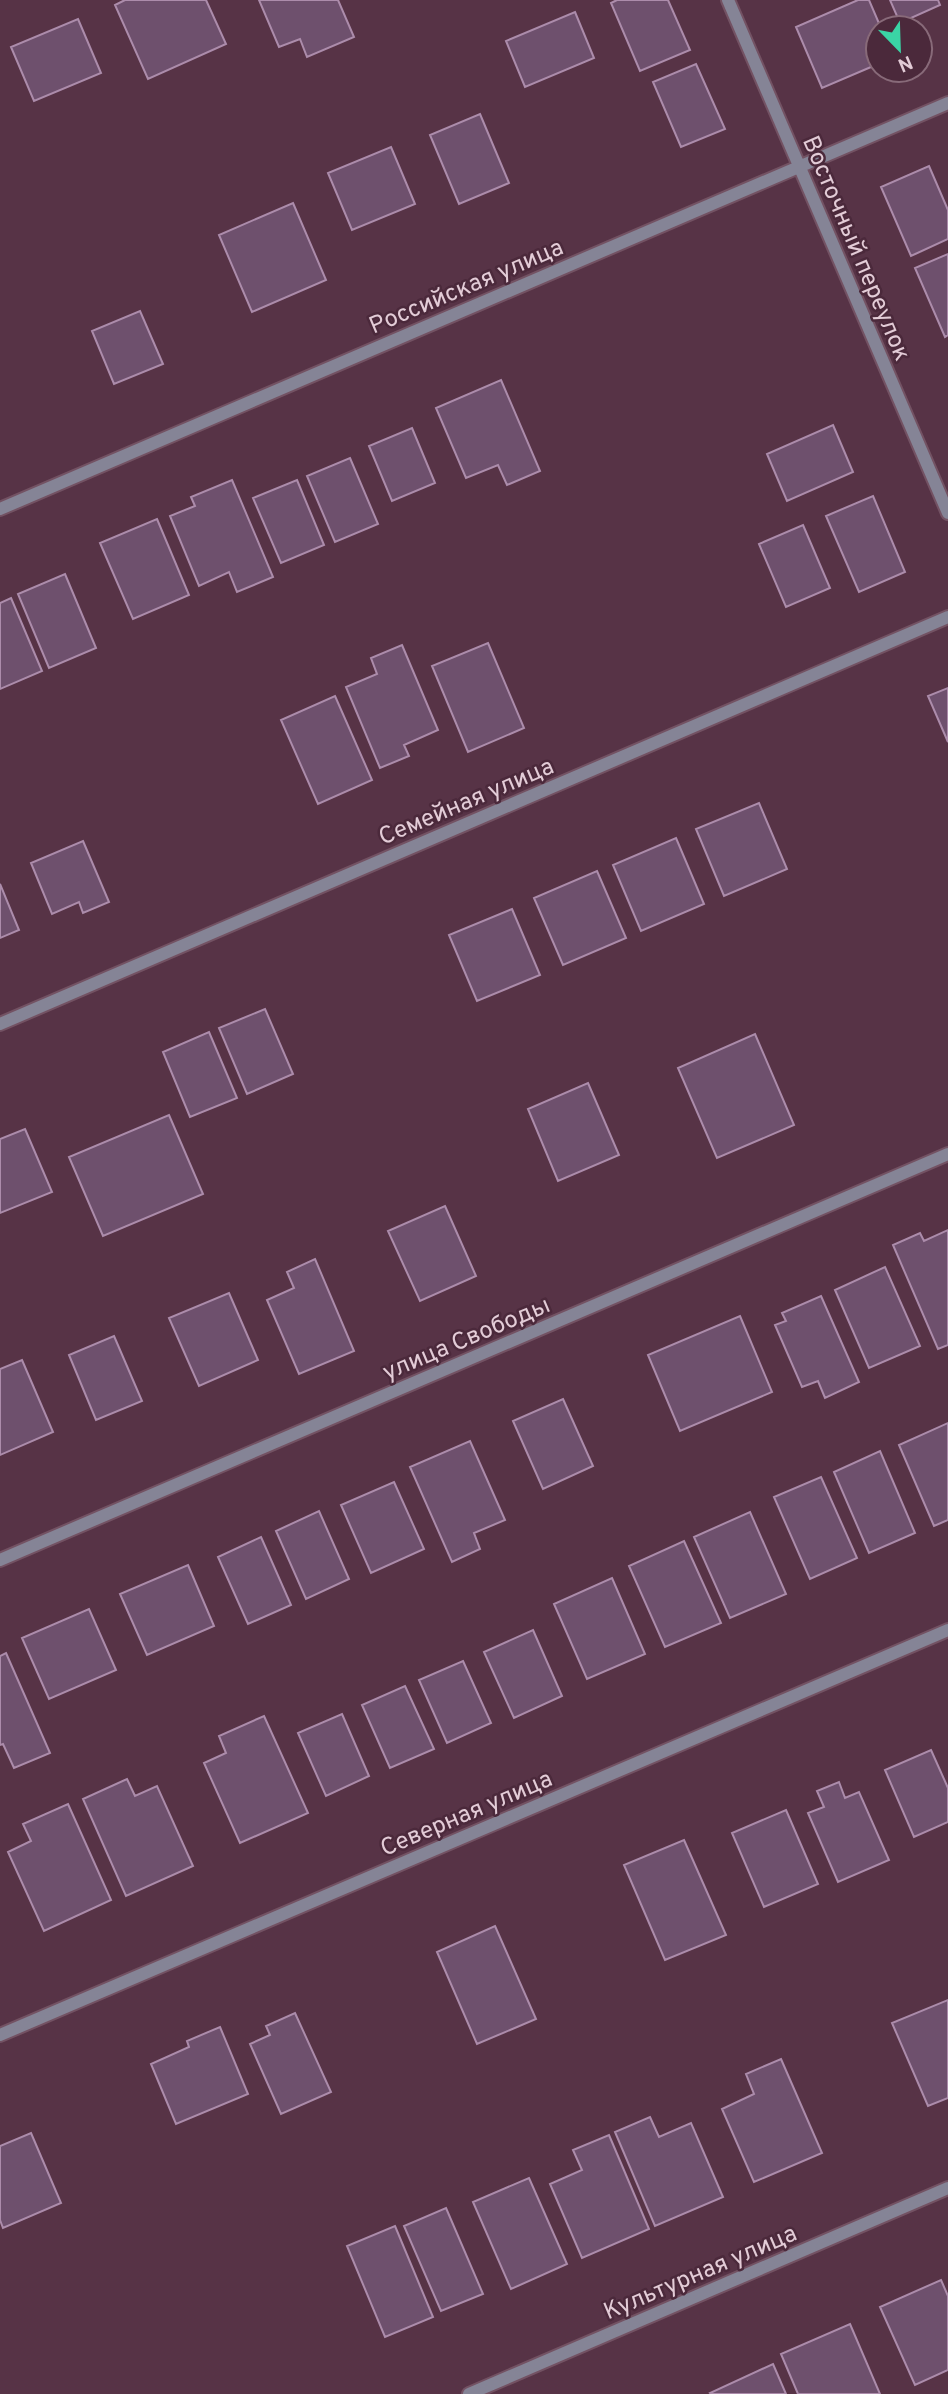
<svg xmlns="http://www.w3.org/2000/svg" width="948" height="2394" font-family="Overpass,sans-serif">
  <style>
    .building { fill: #6e506d; stroke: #ac8cab; stroke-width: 2 }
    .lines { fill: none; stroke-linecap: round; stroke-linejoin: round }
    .minor-casing { stroke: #735263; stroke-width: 16 }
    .minor { stroke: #858496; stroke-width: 12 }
    .labels { text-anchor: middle; stroke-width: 5; stroke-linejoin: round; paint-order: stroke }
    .street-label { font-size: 24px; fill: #e3ccd7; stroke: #4b293b }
  </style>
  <rect width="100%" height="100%" fill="#573346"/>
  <path class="building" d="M125 0H206L226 44 148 79 115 5Z
    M259 0H338L354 37 307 57 300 39 279 47Z
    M617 0H668L690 50 640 71 611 3Z
    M858 0H869L881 28H878V64L822 88 796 27Z
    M890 0H938L940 5 900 23Z
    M575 12 594 58 525 87 506 41Z
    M78 19 101 73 34 101 11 47Z
    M696 64 725 129 681 147 653 82Z
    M480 114 509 183 459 204 430 135Z
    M391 147 415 204 352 230 328 173Z
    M929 166 948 210V239L911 256 881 187Z
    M293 203 326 280 252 312 219 235Z
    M948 254V335L945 337 915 268Z
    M140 311 163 364 114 384 92 331Z
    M501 380 540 471 507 485 498 465 466 478 436 408Z
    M833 425 853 472 787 501 767 454Z
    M412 428 435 483 392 501 369 446Z
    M350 458 378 524 335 542 307 476Z
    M232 480 273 577 237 592 229 572 199 586 170 516 195 506 191 497Z
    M297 480 324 545 281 563 253 498Z
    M873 496 905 572 859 592 826 516Z
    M157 519 189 595 133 619 100 543Z
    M803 525 830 588 786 607 759 544Z
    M65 574 96 648 49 668 18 594Z
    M11 598 42 671 0 689V603Z
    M488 643 524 728 468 752 432 666Z
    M402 645 438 730 404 745 409 756 380 768 346 687 377 674 371 658Z
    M948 688V742L928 696Z
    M335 696 372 780 318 804 281 720Z
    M759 803 787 869 724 896 696 829Z
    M676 838 704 904 641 931 613 865Z
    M83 841 109 902 83 913 79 902 52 914 31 863Z
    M597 871 626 938 563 965 534 898Z
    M0 884 19 930 0 938Z
    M512 909 540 975 477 1001 449 935Z
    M265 1009 293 1074 247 1094 219 1028Z
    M209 1032 237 1098 190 1117 163 1052Z
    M755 1034 794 1125 717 1158 678 1068Z
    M588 1083 619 1155 558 1181 528 1109Z
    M169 1115 203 1194 103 1236 69 1157Z
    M25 1129 52 1192 0 1213V1139Z
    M445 1206 476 1276 420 1301 388 1231Z
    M948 1230V1345L938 1349 893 1245 920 1233 924 1241Z
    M315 1259 354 1351 299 1374 267 1300 294 1288 287 1272Z
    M885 1267 920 1346 869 1368 835 1290Z
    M229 1293 258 1360 199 1386 169 1318Z
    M821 1296 859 1382 825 1398 818 1381 802 1387 775 1325 786 1321 782 1313Z
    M740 1316 772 1392 680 1431 648 1355Z
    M114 1336 142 1401 96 1420 69 1355Z
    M22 1360 53 1432 0 1455V1369Z
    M563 1399 593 1466 543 1489 513 1421Z
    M948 1423V1520L934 1526 899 1445Z
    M470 1441 505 1520 474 1533 480 1549 452 1562 410 1467Z
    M880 1451 915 1533 869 1553 834 1472Z
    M821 1477 857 1558 810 1579 774 1497Z
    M394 1482 424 1549 371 1573 341 1505Z
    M319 1511 349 1579 306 1599 276 1531Z
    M750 1512 786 1594 730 1618 694 1537Z
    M261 1537 291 1605 248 1624 218 1557Z
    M684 1541 721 1623 665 1647 629 1566Z
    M188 1565 214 1626 147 1655 120 1594Z
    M612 1578 645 1654 587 1679 554 1604Z
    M89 1609 116 1670 49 1699 22 1638Z
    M533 1630 562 1696 514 1718 484 1652Z
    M6 1653 50 1753 14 1768 3 1744 0 1745V1656Z
    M463 1661 491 1723 447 1743 419 1680Z
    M405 1686 434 1749 390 1768 362 1705Z
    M342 1714 369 1776 326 1796 298 1733Z
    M264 1716 308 1813 240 1843 204 1763 226 1753 219 1736Z
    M931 1750 948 1788V1822L914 1837 885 1770Z
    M127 1779 135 1796 157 1786 193 1866 126 1896 83 1799Z
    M839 1782 845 1798 859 1792 889 1860 838 1882 808 1813 824 1807 817 1791Z
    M68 1804 111 1900 44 1931 8 1852 31 1841 23 1824Z
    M786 1810 818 1884 764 1907 732 1833Z
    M684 1840 726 1935 665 1960 624 1865Z
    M495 1926 536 2019 477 2044 437 1952Z
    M948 2000V2098L928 2106 892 2023Z
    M295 2013 331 2092 281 2114 250 2044 270 2035 266 2026Z
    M220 2027 248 2094 176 2124 151 2064 189 2047 187 2041Z
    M781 2059 822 2153 754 2182 722 2109 754 2094 746 2074Z
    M650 2117 659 2137 691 2123 723 2197 655 2226 615 2132Z
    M31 2133 61 2203 3 2228 0 2220V2146Z
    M609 2135 649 2229 582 2258 550 2184 582 2170 573 2150Z
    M529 2178 567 2264 511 2289 473 2202Z
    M446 2208 483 2294 441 2311 404 2226Z
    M395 2226 433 2317 385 2337 347 2246Z
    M941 2280 948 2296V2370L915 2385 880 2307Z
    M850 2324 880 2394H798L781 2354Z
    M773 2364 786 2394H711L710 2393Z"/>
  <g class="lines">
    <defs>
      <path id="minor" d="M728 0 948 513
        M0 509 948 103
        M0 1024 948 617
        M0 1560 948 1154
        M0 2035 948 1630
        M469 2394 948 2188"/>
    </defs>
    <use href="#minor" class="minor-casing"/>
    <use href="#minor" class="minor"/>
  </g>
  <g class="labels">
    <g class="street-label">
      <text transform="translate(857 248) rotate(67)" y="8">Восточный переулок</text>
      <text transform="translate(466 286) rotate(-23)" y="8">Российская улица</text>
      <text transform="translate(466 801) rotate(-23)" y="8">Семейная улица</text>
      <text transform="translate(466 1338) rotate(-23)" y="8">улица Свободы</text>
      <text transform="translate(466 1813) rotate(-23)" y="8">Северная улица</text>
      <text transform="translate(700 2272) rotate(-23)" y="8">Культурная улица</text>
    </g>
  </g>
  <g transform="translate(899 49) rotate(157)"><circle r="33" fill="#4b293b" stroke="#886a79" stroke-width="2"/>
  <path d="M0-5L12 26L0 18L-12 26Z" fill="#3ad4a5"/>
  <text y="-10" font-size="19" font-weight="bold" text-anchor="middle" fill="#e3ccd7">N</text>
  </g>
</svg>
